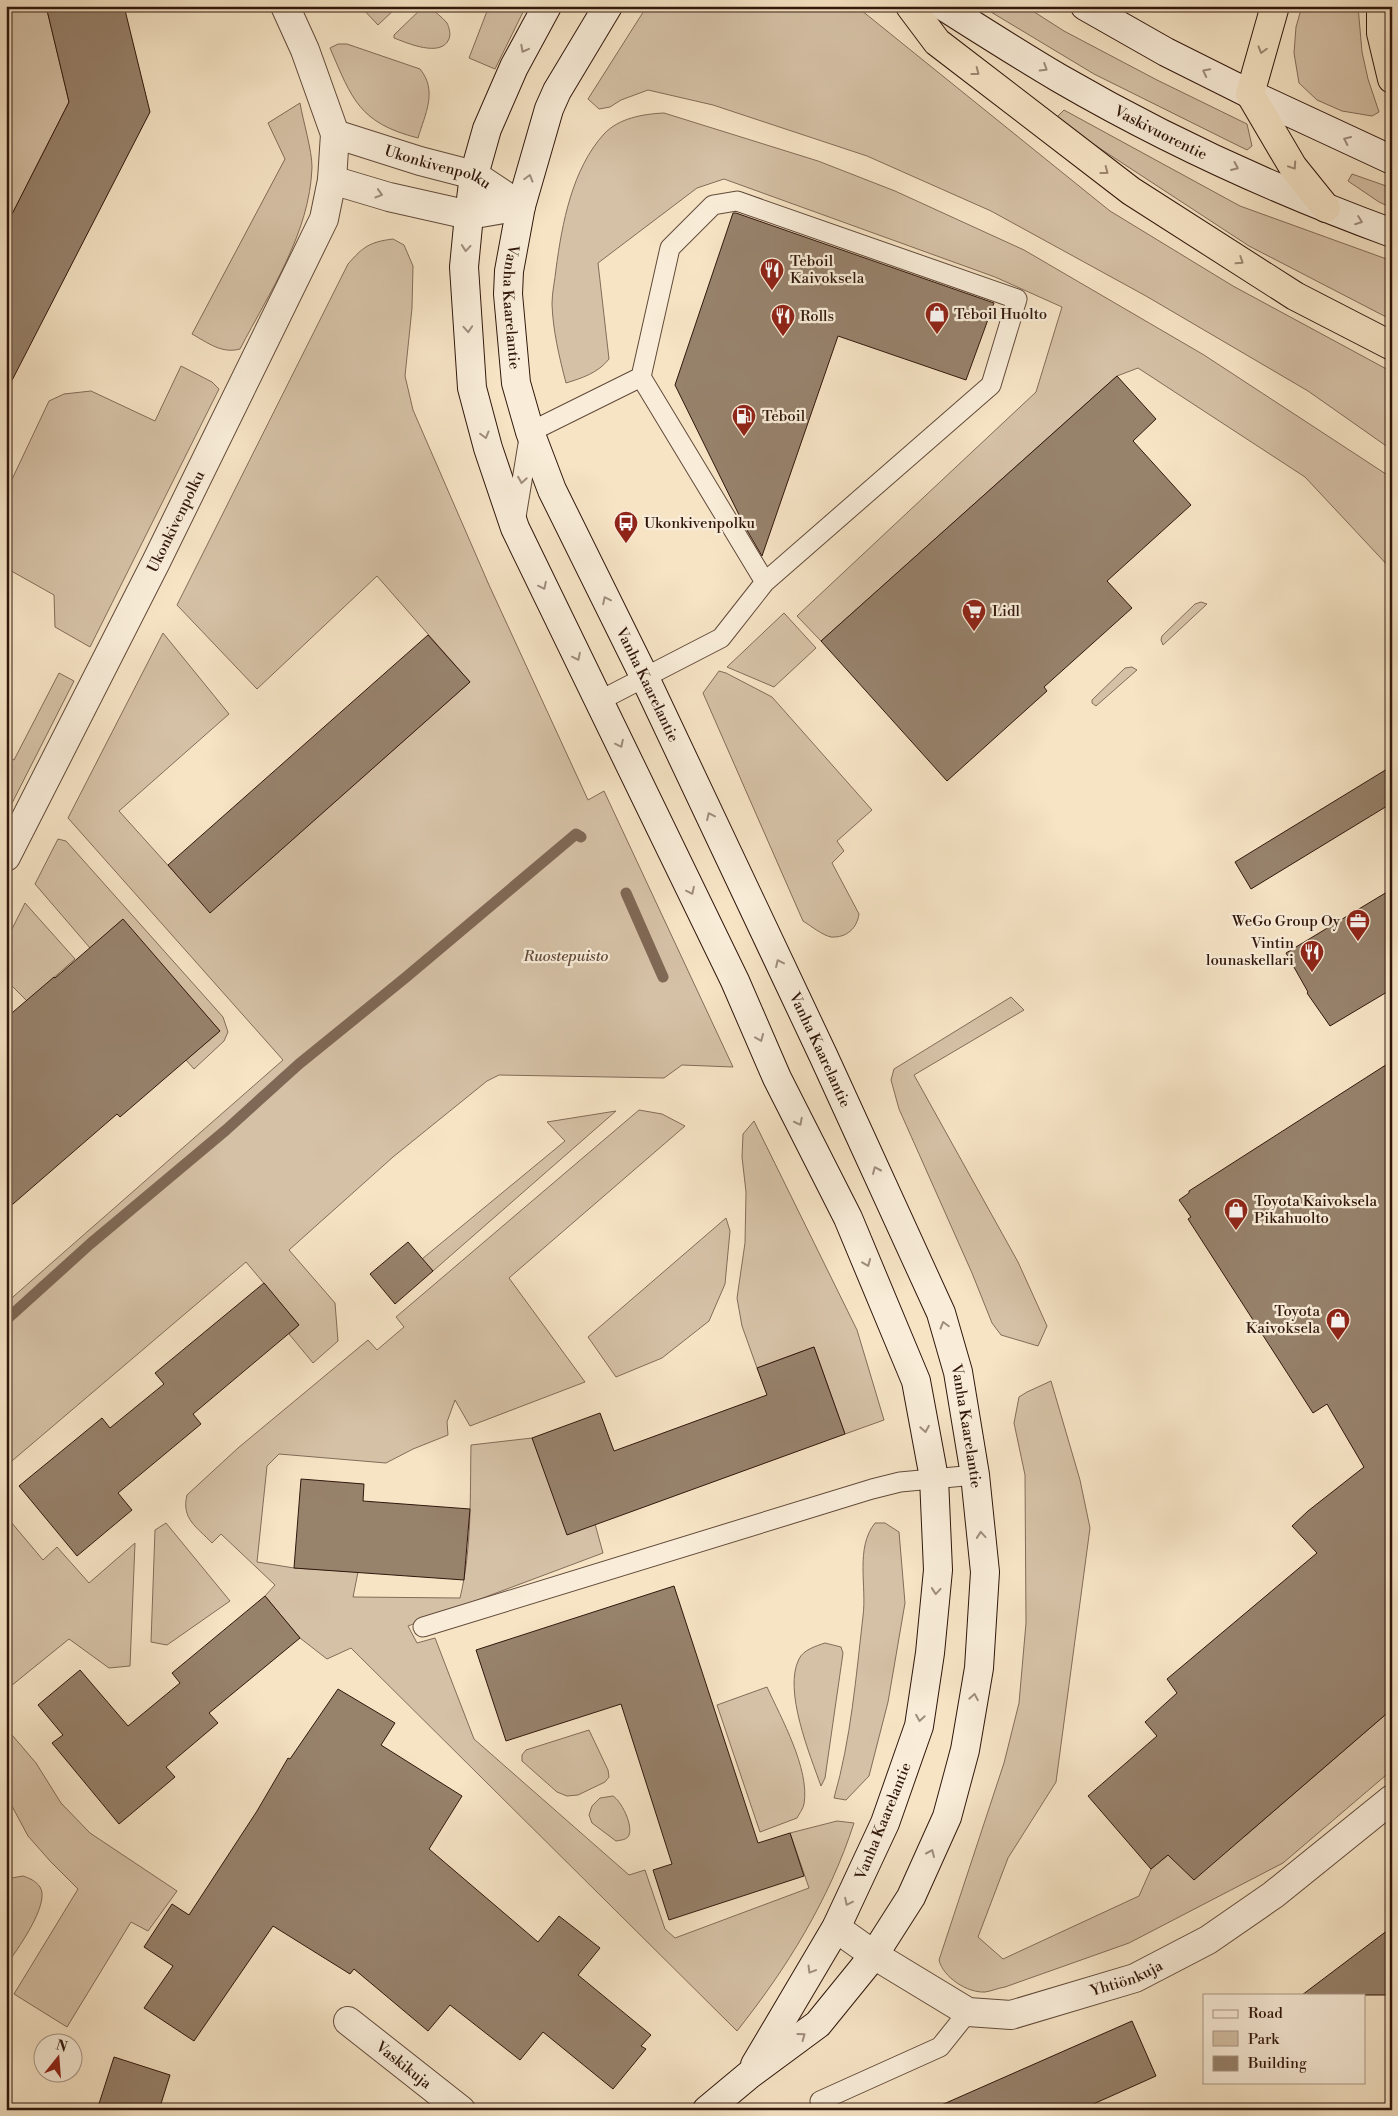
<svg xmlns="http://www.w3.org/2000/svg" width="1398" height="2116" font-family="'Libre Bodoni',serif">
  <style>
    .green { fill: #d5c1a6; stroke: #836c59 }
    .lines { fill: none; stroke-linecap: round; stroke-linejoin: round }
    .stream { stroke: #7f6855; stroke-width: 11 }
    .building { fill: #97826c; stroke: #31170c }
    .lane-casing { stroke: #624a3a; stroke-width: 21 }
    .street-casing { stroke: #624a3a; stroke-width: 30 }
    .secondary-casing { stroke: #31170c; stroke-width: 30 }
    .highway-casing { stroke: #31170c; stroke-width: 30 }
    .lane { stroke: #f9edd9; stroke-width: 19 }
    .street { stroke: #f9edd9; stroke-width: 28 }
    .secondary { stroke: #f9edd9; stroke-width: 28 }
    .highway { stroke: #f6e4c5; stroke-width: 28 }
    .oneway { stroke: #9f8d7d }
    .oneway2 { stroke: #9d8872 }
    .labels { text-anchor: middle; stroke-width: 4.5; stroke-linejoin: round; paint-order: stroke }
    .street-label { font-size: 15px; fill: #31170c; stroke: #f9edd9 }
    .poi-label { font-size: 15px; fill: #31170c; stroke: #f9edd9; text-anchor: start }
    .park-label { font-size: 15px; font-style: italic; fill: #624a3a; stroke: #f9edd9 }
  </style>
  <rect width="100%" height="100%" fill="#f6e4c5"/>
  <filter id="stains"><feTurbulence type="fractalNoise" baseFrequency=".004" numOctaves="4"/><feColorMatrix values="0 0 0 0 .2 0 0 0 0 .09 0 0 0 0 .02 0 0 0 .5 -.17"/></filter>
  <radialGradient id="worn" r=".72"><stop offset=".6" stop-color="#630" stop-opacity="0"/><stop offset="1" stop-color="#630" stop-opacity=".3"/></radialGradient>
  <path class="green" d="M6 6H46L69 102 6 226Z
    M360 6H398L378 25Z
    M424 6H429C435 12 442 17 447 23 449 27 451 34 449 39 441 58 407 43 394 38V35Z
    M489 6H526L495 69 469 58Z
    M647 6H856L1110 211 1233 286 1392 372V450L1308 391 1146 296 991 211 867 156 713 105 648 90 621 100 610 107 599 109 588 99Z
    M981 6H1025L1064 31 1157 80 1247 124 1252 146 1247 150 1094 74Z
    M1302 6H1358L1362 52 1368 79 1379 112 1372 116 1342 111 1317 100 1299 83 1294 53 1296 27Z
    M338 44H347L420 69C438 91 425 114 418 138 359 123 352 99 330 48Z
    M300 103C303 121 312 150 312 167 310 233 269 293 240 349 222 354 208 343 192 334L285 159 268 123Z
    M1064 110 1240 206 1392 261V320L1249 246 1055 119Z
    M664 113 818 161 895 191 1024 250 1204 355 1392 478V570L1305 477 1138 368 1117 376 821 641 797 616 1036 392 1062 307 995 277 724 179 697 188 598 263 609 359C598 373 582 378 566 383 559 356 553 331 552 304 552 292 555 280 556 269 562 224 572 169 604 134 619 118 643 114 664 113Z
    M1352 174 1392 188V208L1379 202 1348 181Z
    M393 239 404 245 413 266 412 308 405 376 413 410 489 585 588 800 604 791 733 1067 682 1065 664 1078 499 1075 487 1081 393 1157 289 1250 335 1303 338 1341 313 1363 289 1334 299 1325 246 1262 6 1466V1303L283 1060 68 818 163 633 229 714 119 811 210 912 470 682 377 576 257 689 177 605 348 264C363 247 369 242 393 239Z
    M181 366 212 382 219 389 90 647 55 627 54 595 6 568V492L49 401 64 394 91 391 155 421Z
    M1201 602 1207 604 1163 645 1161 640 1162 636 1195 604Z
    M784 613 816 648 774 687 727 667Z
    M1132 667 1137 670 1096 706 1092 703V700L1125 668Z
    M719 671 726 673 772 697 872 810 837 841 844 851 832 863 859 914C857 928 847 938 831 937 822 935 811 926 803 921L703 693Z
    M59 673 74 681 6 815V756L14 760Z
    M58 839 66 841 223 1017 228 1032 224 1041 194 1069 186 1060 220 1031 122 920 90 948 35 884Z
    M25 903 75 959 27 1001 6 980V941Z
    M1011 997 1024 1010 914 1075 1018 1262 1047 1326 1038 1346 1001 1335 992 1323 972 1273 899 1109 891 1080 894 1069Z
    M639 1110 662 1114 685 1126 509 1278 585 1382 470 1426 455 1400 447 1422 448 1435 413 1449 386 1463 279 1454 267 1466 257 1562 294 1568 358 1572 353 1597 460 1598C472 1549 470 1495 471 1445L532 1438 595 1524 603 1553 408 1626 417 1643 435 1638 474 1739 629 1875 645 1870 665 1929 675 1938 809 1888 790 1833 837 1821 854 1823C829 1900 787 1968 737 2031L351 1648 327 1659 300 1638 265 1596 275 1585 221 1534 212 1543C197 1527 181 1519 187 1495L238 1448 368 1340 377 1350 404 1327 396 1317Z
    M616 1111 433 1271 422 1259 565 1141 547 1122Z
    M754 1121 857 1330 884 1420 845 1434 814 1347 757 1368 742 1326 737 1298 745 1243 746 1192 742 1157 743 1134Z
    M726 1218 730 1231 725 1284 709 1321 662 1358 616 1377 588 1337Z
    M1051 1381 1080 1480 1090 1528 1056 1782 1008 1858 978 1937 1003 1959 1139 1896 1151 1869 1184 1842 1245 1836 1392 1709V1770L1283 1863 1129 1943 1005 1987C998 1988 992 1991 985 1992 967 1993 943 1977 939 1960L1004 1763 1019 1703 1026 1623 1025 1475 1014 1423 1019 1397 1027 1392Z
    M6 1516 43 1560 57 1547 89 1583 135 1543 130 1666 109 1668 69 1639 6 1690Z
    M166 1523 230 1601 167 1645 151 1642 155 1530Z
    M875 1523H885L899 1532 905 1603 888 1702 869 1776 846 1800 834 1798C851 1739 856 1677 863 1616 867 1586 855 1548 875 1523Z
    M825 1643 841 1647 843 1653 825 1778 821 1786C810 1755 783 1690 799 1659 803 1650 816 1646 825 1643Z
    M767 1687C781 1718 810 1769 804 1804 803 1809 799 1814 797 1818L760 1832 717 1705Z
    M6 1728 36 1763 61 1803 90 1833 177 1891 148 1931 131 1922 67 2027 14 1994 78 1889 50 1861 28 1836 6 1795Z
    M589 1730 608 1770 609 1777 605 1782 578 1795 567 1796 557 1792 522 1761V1755L526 1750Z
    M613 1796C621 1801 633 1824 629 1835 627 1840 621 1840 616 1841L592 1823 589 1815 592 1806 600 1798Z
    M23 1876C29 1878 36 1881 40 1887 51 1903 16 1952 6 1965V1885L12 1878Z"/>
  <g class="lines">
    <path class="stream" d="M626 893 663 977
      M6 1320 90 1244 226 1130 299 1064 405 978 576 834 581 837"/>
  </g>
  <path class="building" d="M46 6H124L150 112 6 392V226L69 102Z
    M733 213H736L994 303 966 380 838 336 762 556 745 527 675 385Z
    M1117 376 1156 419 1133 441 1191 505 1107 581 1132 608 1044 687 1047 691 947 781 821 641Z
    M428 635 470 682 210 913 168 865Z
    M1392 766V803L1251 889 1235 862Z
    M1392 889V989L1330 1026 1307 993 1308 992 1286 953Z
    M123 919 220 1031 120 1117 117 1114 6 1210V1018L54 977 55 978Z
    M1392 1061V1709L1194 1880 1168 1855 1151 1869 1088 1796 1157 1736 1145 1722 1177 1693 1167 1679 1317 1553 1292 1526 1308 1511 1364 1467 1327 1404 1313 1413 1188 1219 1191 1217 1179 1200 1189 1193V1191Z
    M408 1242 433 1271 395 1304 370 1274Z
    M264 1283 299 1325 193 1414 201 1424 118 1493 132 1510 77 1556 19 1486 102 1418 110 1428 164 1384 155 1373Z
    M814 1347 845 1434 567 1535 532 1438 600 1413 614 1451 767 1395 757 1368Z
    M301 1479 364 1484 363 1501 470 1509 464 1580 294 1568Z
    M674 1586 758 1843 790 1833 804 1876 669 1920 653 1870 672 1864 621 1704 506 1741 476 1650Z
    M265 1596 300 1638 209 1713 218 1723 166 1767 175 1777 119 1824 52 1743 63 1735 38 1705 80 1670 128 1726 180 1683 172 1673Z
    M338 1689 395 1723 381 1745 462 1796 429 1849 538 1942 559 1916 600 1948 578 1975 651 2035 641 2046 646 2049 613 2089 543 2032 520 2060 450 2005 428 2031 354 1969 350 1974 273 1926 194 2041 144 2008 173 1966 144 1947 172 1904 189 1915 257 1811 288 1758 290 1759Z
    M1392 1927V1995H1302Z
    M1132 2021 1156 2076 1080 2110H930Z
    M114 2057 170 2075 159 2110H97Z"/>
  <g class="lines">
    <defs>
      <path id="lane" d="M515 523 530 432 641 377
        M599 701 721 638 765 582 991 385 1017 299 737 201 713 205 670 248 641 377 765 582
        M423 1627 872 1489 900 1482 975 1475
        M820 2101 940 2047 968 2012"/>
      <g id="street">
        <path id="s1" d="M335 134 420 161 474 175 521 206"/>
        <path d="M332 180 389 197 469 215 521 206"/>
        <path id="s2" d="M6 857 156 562 324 219 332 180 335 134 305 50 285 6"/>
        <path id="s3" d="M836 1928 874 1955 968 2012 1011 2015 1135 1978 1208 1940 1273 1895 1392 1799"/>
        <path id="s4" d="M348 2021 461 2110"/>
      </g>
      <g id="secondary">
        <path d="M547 6 514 67 487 129 474 175 469 215 464 267 472 388 488 448 515 528 735 981 777 1078 848 1218 916 1381 934 1478 938 1570 930 1653 919 1726 885 1823 836 1928 755 2065"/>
        <path id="s5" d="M608 6 557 91 549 109 521 206 509 271 508 294 516 383 530 432 552 490 644 676 823 1055 941 1313 958 1372 975 1475 985 1572 979 1668 965 1750 947 1817 911 1897 874 1955 818 2024 749 2075 707 2110"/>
        <path id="s6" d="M943 6C981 30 1020 55 1059 78 1164 139 1277 191 1392 233"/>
        <path d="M1085 6 1166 52 1250 94 1392 160"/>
      </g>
      <path id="highway" d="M910 6 937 42 1131 191 1295 296 1392 346
        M1275 6 1250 94 1293 167 1326 208
        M1381 6V33L1392 79"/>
    </defs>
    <use href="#lane" class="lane-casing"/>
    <use href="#street" class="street-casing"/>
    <use href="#secondary" class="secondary-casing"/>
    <use href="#highway" class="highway-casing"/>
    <use href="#lane" class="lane"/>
    <use href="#street" class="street"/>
    <use href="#secondary" class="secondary"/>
    <use href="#highway" class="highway"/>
  </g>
  <defs><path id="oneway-chevron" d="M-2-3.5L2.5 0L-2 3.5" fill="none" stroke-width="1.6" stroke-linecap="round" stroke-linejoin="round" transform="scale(1.25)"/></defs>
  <g class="oneway">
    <use href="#oneway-chevron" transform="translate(524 49) rotate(118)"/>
    <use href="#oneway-chevron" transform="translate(1044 68) rotate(32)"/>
    <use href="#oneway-chevron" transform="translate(1206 72) rotate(-153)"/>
    <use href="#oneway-chevron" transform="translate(1347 140) rotate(-155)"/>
    <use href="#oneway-chevron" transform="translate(1235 167) rotate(24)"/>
    <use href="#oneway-chevron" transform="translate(529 178) rotate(-74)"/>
    <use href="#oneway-chevron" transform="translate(379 194) rotate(17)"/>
    <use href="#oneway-chevron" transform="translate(1359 221) rotate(20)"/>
    <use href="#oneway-chevron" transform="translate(466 248) rotate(95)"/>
    <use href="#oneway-chevron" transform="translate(468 329) rotate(86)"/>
    <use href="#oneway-chevron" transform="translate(485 435) rotate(75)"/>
    <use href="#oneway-chevron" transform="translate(522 480) rotate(99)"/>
    <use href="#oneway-chevron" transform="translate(543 586) rotate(64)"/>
    <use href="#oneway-chevron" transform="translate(606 600) rotate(-116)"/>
    <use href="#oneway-chevron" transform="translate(577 657) rotate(64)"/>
    <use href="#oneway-chevron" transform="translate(620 744) rotate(64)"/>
    <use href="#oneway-chevron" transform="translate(710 816) rotate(-115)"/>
    <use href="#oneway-chevron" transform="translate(691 891) rotate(64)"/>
    <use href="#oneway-chevron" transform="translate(779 963) rotate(-115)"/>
    <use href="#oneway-chevron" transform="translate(760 1038) rotate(67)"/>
    <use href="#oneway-chevron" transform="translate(799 1122) rotate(63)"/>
    <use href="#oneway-chevron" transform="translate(876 1170) rotate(-114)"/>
    <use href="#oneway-chevron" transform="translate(867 1263) rotate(68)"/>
    <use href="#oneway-chevron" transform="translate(944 1325) rotate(-106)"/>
    <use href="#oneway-chevron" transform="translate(925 1429) rotate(80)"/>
    <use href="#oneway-chevron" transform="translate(981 1535) rotate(-95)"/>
    <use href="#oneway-chevron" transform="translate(936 1591) rotate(95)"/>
    <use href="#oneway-chevron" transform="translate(974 1697) rotate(-80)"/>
    <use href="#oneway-chevron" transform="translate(920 1718) rotate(99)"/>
    <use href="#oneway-chevron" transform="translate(931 1853) rotate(-66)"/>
    <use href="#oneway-chevron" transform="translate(848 1902) rotate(116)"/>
    <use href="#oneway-chevron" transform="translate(811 1970) rotate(121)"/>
    <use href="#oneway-chevron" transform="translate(802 2036) rotate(-36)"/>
  </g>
  <g class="oneway2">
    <use href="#oneway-chevron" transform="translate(1262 50) rotate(106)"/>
    <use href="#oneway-chevron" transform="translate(976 72) rotate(37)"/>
    <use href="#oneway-chevron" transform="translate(1293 166) rotate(56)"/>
    <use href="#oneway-chevron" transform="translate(1105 171) rotate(37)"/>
    <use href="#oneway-chevron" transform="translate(1240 261) rotate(33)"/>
  </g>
  <defs>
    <symbol id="restaurant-pin" viewBox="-11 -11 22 30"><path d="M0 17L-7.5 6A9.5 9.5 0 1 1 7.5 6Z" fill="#8f2418" stroke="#f9edd9"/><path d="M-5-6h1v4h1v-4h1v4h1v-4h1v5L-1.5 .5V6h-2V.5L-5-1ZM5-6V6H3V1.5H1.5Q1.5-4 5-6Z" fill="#fff"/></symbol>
    <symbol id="shop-pin" viewBox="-11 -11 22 30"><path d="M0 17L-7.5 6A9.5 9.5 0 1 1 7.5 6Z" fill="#8f2418" stroke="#f9edd9"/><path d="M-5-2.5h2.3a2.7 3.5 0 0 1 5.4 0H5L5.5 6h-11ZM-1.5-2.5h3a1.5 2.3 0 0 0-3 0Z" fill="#fff"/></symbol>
    <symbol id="fuel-pin" viewBox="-11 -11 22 30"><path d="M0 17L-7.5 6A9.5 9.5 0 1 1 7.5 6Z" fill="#8f2418" stroke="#f9edd9"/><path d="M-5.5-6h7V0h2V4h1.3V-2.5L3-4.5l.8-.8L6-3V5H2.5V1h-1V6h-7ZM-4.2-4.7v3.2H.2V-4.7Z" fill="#fff"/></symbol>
    <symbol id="bus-pin" viewBox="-11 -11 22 30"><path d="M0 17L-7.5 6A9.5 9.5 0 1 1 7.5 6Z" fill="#8f2418" stroke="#f9edd9"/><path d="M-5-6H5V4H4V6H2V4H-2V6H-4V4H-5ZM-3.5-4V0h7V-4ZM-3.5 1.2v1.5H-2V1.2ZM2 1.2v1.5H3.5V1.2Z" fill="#fff"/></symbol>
    <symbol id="supermarket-pin" viewBox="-11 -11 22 30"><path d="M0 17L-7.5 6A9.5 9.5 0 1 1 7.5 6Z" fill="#8f2418" stroke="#f9edd9"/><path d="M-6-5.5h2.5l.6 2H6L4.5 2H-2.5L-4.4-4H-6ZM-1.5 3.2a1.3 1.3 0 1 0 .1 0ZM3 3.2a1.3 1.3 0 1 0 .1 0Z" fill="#fff"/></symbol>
    <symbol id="office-pin" viewBox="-11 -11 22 30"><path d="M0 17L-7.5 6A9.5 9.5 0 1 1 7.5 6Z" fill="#8f2418" stroke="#f9edd9"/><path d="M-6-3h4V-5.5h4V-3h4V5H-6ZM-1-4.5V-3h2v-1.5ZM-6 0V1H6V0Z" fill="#fff"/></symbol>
  </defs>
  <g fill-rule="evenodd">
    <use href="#restaurant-pin" x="758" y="256" width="28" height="38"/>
    <use href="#shop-pin" x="923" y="300" width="28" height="38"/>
    <use href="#restaurant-pin" x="769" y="302" width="28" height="38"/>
    <use href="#fuel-pin" x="730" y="402" width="28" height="38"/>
    <use href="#bus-pin" x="612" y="509" width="28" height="38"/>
    <use href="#supermarket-pin" x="960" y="597" width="28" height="38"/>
    <use href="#office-pin" x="1344" y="907" width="28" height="38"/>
    <use href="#restaurant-pin" x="1298" y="938" width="28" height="38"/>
    <use href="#shop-pin" x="1222" y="1196" width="28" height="38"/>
    <use href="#shop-pin" x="1324" y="1306" width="28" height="38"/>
  </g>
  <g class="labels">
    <g class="street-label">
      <text dy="5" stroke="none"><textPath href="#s6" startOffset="252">Vaskivuorentie</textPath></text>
      <text dy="5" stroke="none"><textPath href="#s1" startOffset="108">Ukonkivenpolku</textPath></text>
      <text dy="5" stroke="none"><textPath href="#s5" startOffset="322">Vanha Kaarelantie</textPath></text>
      <text dy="5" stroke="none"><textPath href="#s2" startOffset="376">Ukonkivenpolku</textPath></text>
      <text dy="5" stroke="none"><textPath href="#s5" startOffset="728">Vanha Kaarelantie</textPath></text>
      <text dy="5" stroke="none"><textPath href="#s5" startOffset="1132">Vanha Kaarelantie</textPath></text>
      <text dy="5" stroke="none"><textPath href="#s5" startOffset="1538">Vanha Kaarelantie</textPath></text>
      <text transform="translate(883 1821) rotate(-68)" y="5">Vanha Kaarelantie</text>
      <text dy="5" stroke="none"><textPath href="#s3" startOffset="321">Yhtiönkuja</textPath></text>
      <text dy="5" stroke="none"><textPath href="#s4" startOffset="71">Vaskikuja</textPath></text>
    </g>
    <g class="poi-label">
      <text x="790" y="266">Teboil<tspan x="790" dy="17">Kaivoksela</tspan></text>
      <text x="954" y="319">Teboil Huolto</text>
      <text x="800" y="321">Rolls</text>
      <text x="762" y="421">Teboil</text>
      <text x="644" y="528">Ukonkivenpolku</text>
      <text x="992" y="616">Lidl</text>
      <text x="1340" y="926" text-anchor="end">WeGo Group Oy</text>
      <text x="1294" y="948" text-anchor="end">Vintin<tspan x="1294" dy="17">lounaskellari</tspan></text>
      <text x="1254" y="1206">Toyota Kaivoksela<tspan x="1254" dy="17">Pikahuolto</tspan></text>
      <text x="1320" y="1316" text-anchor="end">Toyota<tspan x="1320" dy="17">Kaivoksela</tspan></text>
    </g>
    <g class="park-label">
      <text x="566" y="961">Ruostepuisto</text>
    </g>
  </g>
  <rect width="1398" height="2116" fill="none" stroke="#f6e4c5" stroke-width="25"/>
  <rect x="8" y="8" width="1383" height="2101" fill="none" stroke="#31170c" stroke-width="2.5"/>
  <rect x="12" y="12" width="1373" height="2091" fill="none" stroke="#31170c"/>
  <rect x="1203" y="1994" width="162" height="90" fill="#f9edd9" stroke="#a99787"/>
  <rect x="1213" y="2010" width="25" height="8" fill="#f9edd9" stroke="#a99787"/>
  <text x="1248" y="2018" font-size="15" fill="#31170c">Road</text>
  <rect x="1213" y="2031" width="25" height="15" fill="#d5c1a6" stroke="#a99787"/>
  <text x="1248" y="2044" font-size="15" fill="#31170c">Park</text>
  <rect x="1213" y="2056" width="25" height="15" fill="#97826c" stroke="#a99787"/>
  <text x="1248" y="2068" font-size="15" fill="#31170c">Building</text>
  <g transform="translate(58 2058) rotate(17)"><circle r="24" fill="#f9edd9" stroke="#a99787"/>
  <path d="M0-4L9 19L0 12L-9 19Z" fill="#8f2418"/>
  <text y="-8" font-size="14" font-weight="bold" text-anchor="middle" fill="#31170c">N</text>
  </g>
  <rect width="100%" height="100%" filter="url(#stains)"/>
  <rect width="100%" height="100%" fill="url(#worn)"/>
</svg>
